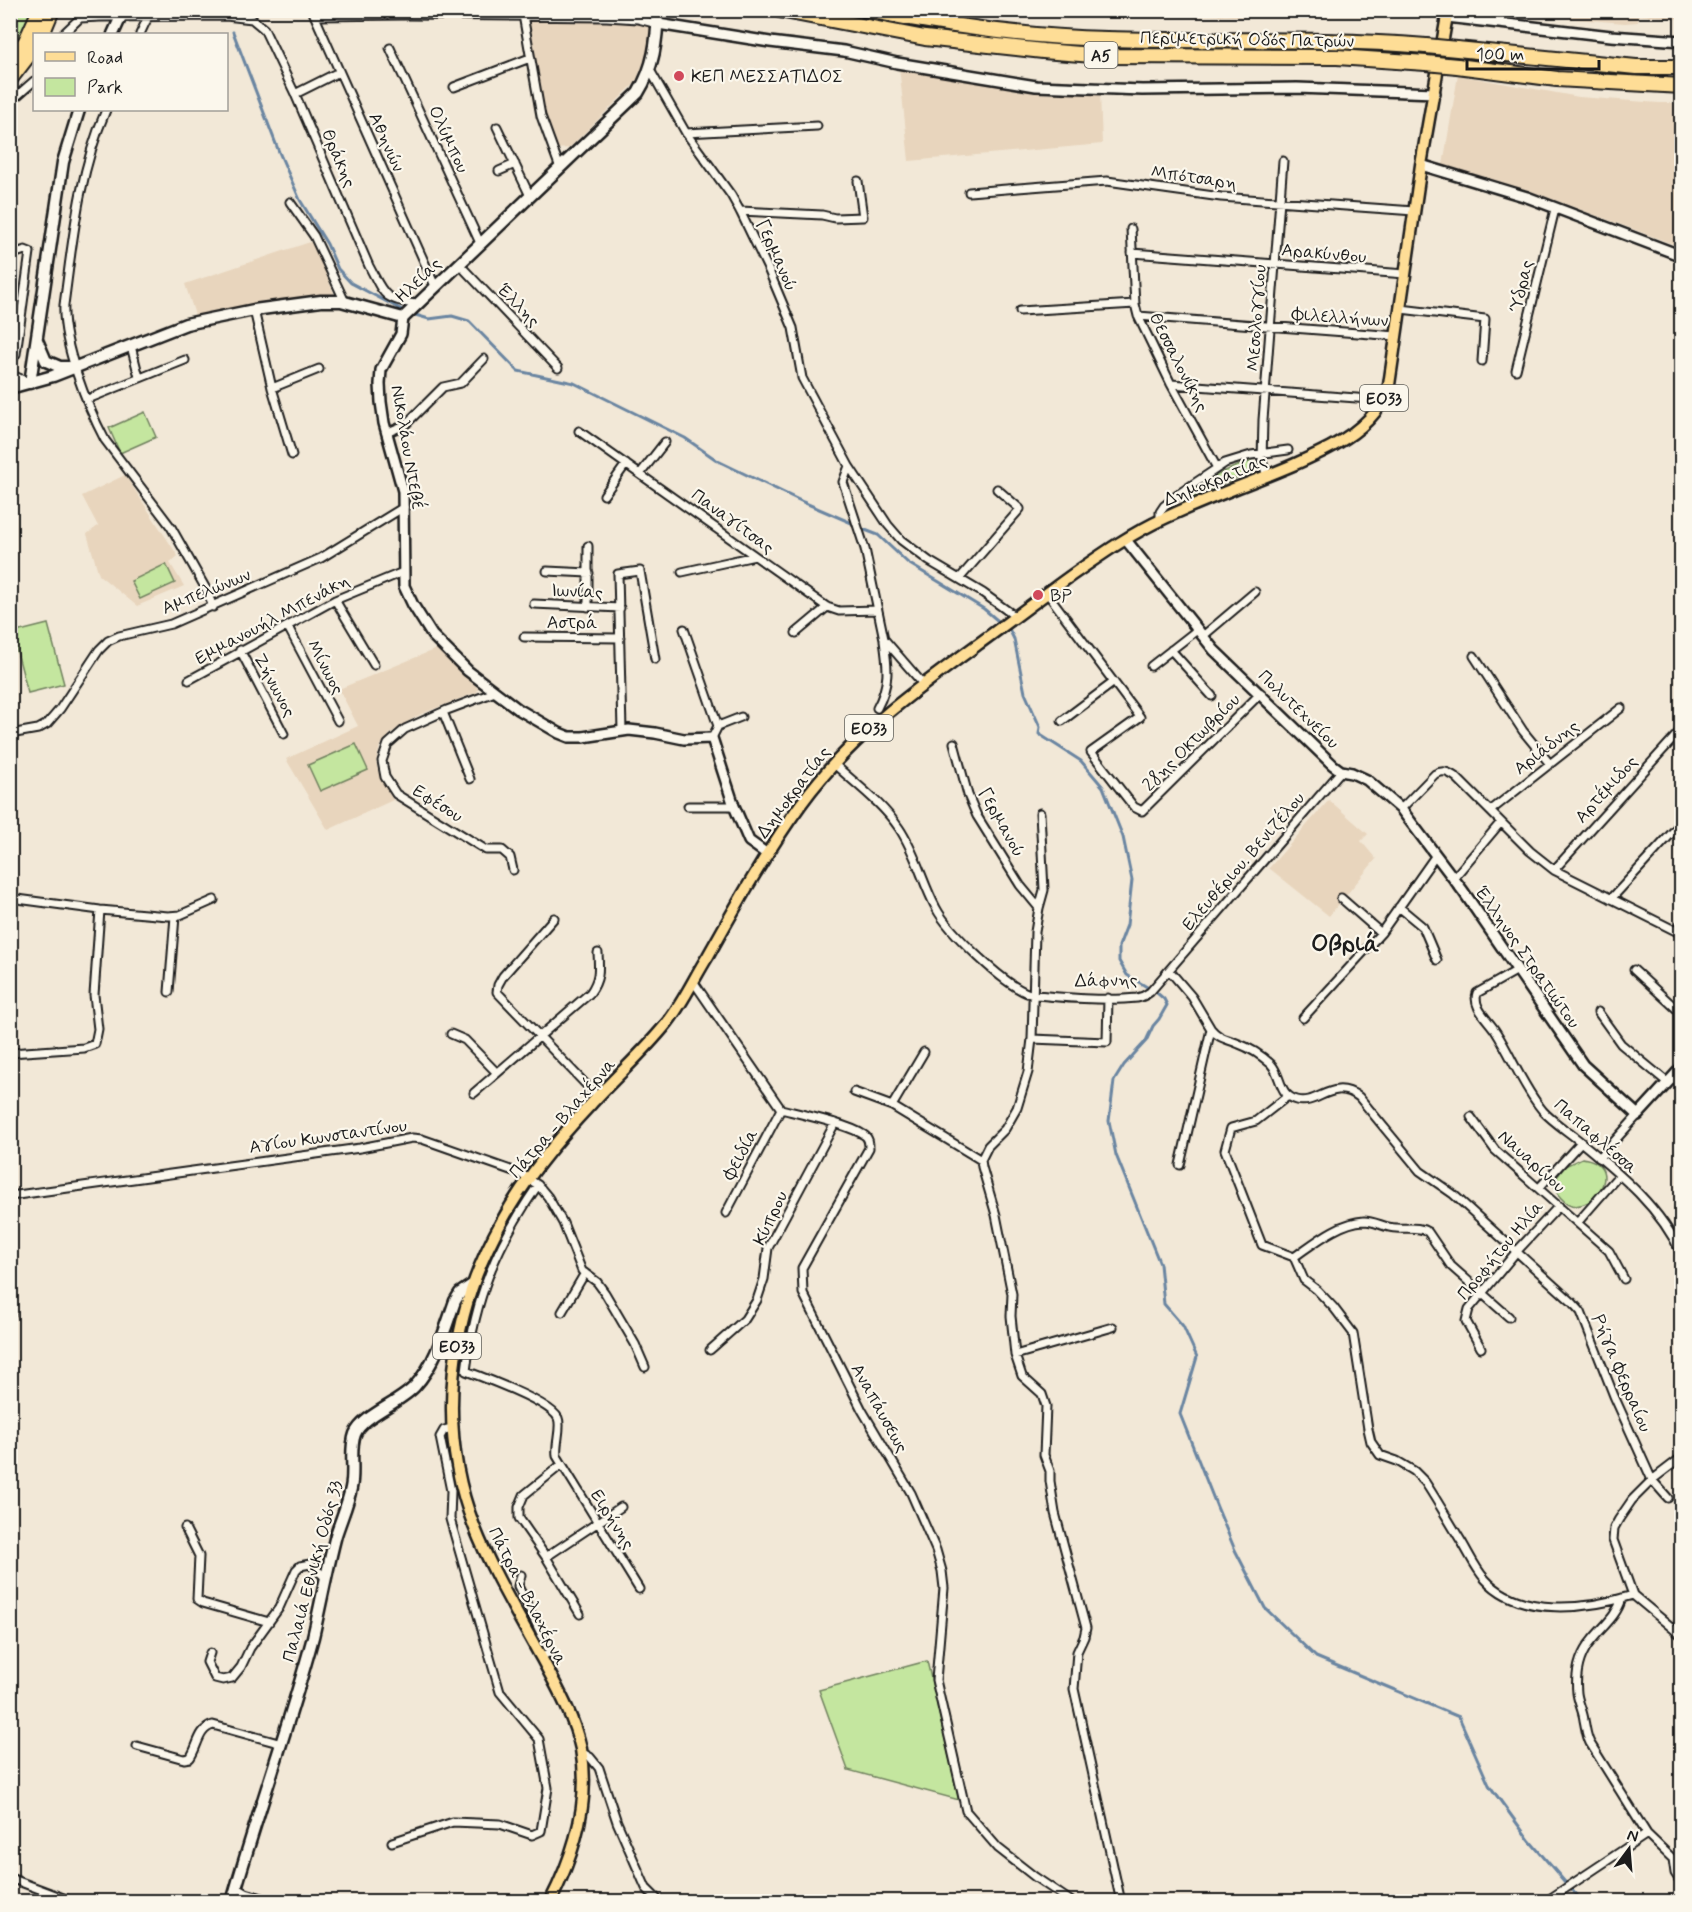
<svg xmlns="http://www.w3.org/2000/svg" width="1692" height="1912" font-family="Mynerve,sans-serif">
  <style>
    .built { fill: #e8d5bd }
    .green { fill: #c4e69f; stroke: #70815e; stroke-width: 1.5 }
    .lines { fill: none; stroke-linecap: round; stroke-linejoin: round }
    .stream { stroke: #6a85a1; stroke-width: 3 }
    .minor-casing { stroke: #1c1c1c; stroke-width: 11 }
    .tertiary-casing { stroke: #1c1c1c; stroke-width: 14 }
    .secondary-casing { stroke: #1c1c1c; stroke-width: 15 }
    .primary-casing { stroke: #1c1c1c; stroke-width: 15 }
    .motorway-casing { stroke: #1c1c1c; stroke-width: 18 }
    .minor { stroke: #fbf7ec; stroke-width: 7 }
    .tertiary { stroke: #fbf7ec; stroke-width: 9 }
    .secondary { stroke: #fbf7ec; stroke-width: 10 }
    .primary { stroke: #fedd96; stroke-width: 10 }
    .motorway { stroke: #fedd96; stroke-width: 14 }
    .motorway-bridge-casing { stroke: #1c1c1c; stroke-width: 18; stroke-linecap: butt }
    .motorway-bridge { stroke: #fedd96; stroke-width: 14 }
    .poi-dot { fill: #d1495b; stroke: #fbf7ec; stroke-width: 2 }
    .labels { text-anchor: middle; stroke-width: 4.5; stroke-linejoin: round; paint-order: stroke }
    .shield { fill: #fbf7ec; stroke: #5f5e5a; stroke-width: 1.5 }
    .shield-label { font-size: 16px; font-weight: bold; fill: #1c1c1c }
    .street-label { font-size: 18px; fill: #1c1c1c; stroke: #fbf7ec }
    .poi-label { font-size: 18px; fill: #1c1c1c; stroke: #fbf7ec; text-anchor: start }
    .district-label { font-size: 24px; font-weight: bold; fill: #1c1c1c; stroke: #fbf7ec }
  </style>
  <rect width="100%" height="100%" fill="#f2e8d7"/>
  <filter id="ink" filterUnits="userSpaceOnUse"><feTurbulence type="fractalNoise" baseFrequency=".0167" numOctaves="2"/><feDisplacementMap in="SourceGraphic" scale="12" xChannelSelector="R" yChannelSelector="G"/><feConvolveMatrix kernelMatrix="1 2 1 2 8 2 1 2 1" color-interpolation-filters="sRGB"/></filter>
  <g filter="url(#ink)">
    <path class="built" d="M1681 10V19L1639 15 1638 22 1625 23 1477 11Z
      M1121 11 1258 10V11L1256 17Z
      M527 19 622 20 652 24 649 51 635 83 569 148 556 149 546 123 540 101Z
      M899 66 1023 91 1049 94 1100 92 1102 144 909 161Z
      M1458 75 1579 97 1659 103H1681V247L1528 190 1443 165Z
      M313 241 334 294 263 303 196 318 185 284Z
      M125 475 178 556 170 563 184 586 137 606 99 575 87 534 98 526 82 496Z
      M436 649 476 686 478 689 477 692 421 714 402 725 390 734 380 746 376 761 378 771 393 800 328 830 286 759 358 726 339 689Z
      M1329 800 1368 834 1361 841 1376 859 1329 916 1269 868Z"/>
    <path class="green" d="M11 11H35L11 55Z
      M145 412 156 437 120 453 109 428Z
      M1253 461 1256 469 1183 502 1181 499C1204 482 1225 468 1253 461Z
      M166 564 175 583 140 599 131 581Z
      M48 624 64 684 28 693 12 633Z
      M356 744 368 770 320 791 308 765Z
      M1582 1158C1631 1164 1586 1227 1561 1198 1556 1193 1554 1188 1554 1181L1565 1166Z
      M927 1661 959 1800 848 1770 819 1690Z"/>
    <g class="lines">
      <path class="stream" d="M233 32 279 152 300 200 327 244 338 269 351 283 406 312
        M412 314 429 319 452 316 469 321 518 371 574 383 685 438 718 461 803 502 854 524
        M860 528 878 535 908 563 984 609 1010 631 1014 639 1025 693 1040 727 1039 734 1081 761 1103 787 1123 837 1132 880 1127 925 1119 946V961L1127 975 1157 993 1164 999 1167 1005 1159 1019 1153 1026 1146 1041 1124 1065 1114 1081 1109 1121 1116 1155 1160 1264 1164 1304 1183 1326 1197 1357 1180 1414 1217 1507 1235 1550 1265 1608 1316 1657 1459 1717 1489 1785 1529 1840 1582 1902"/>
      <defs>
        <path id="minor" d="M312 10 435 286
          M523 15 541 116 560 168
          M315 16 405 15 607 17 638 19 658 24
          M63 34 80 18 100 17 226 16 252 19 264 29 295 94 369 266C384 294 382 299 415 304
          M140 34 148 17
          M390 48 480 243
          M650 70 686 133 731 195 740 211 769 271 793 328 802 378 849 466 843 482 865 549 884 639 923 684
          M454 87 530 58
          M295 94 339 72
          M10 102 34 81
          M106 110C79 172 73 238 64 305 62 343 87 406 105 440L171 527 206 589 213 607
          M497 127 530 196
          M686 133 817 126
          M499 171 515 164
          M969 192 1107 181 1221 197 1414 211
          M290 202 314 236 345 302
          M740 211 822 215 835 218 863 217 858 181
          M1131 229 1135 304 1138 316 1171 384 1217 468
          M1132 253 1405 274
          M10 255 25 250 30 252 16 354 10 364
          M459 264 558 368
          M1401 309 1485 319 1482 361
          M254 310 272 388 292 455
          M1020 311 1135 304
          M1138 316 1397 336
          M131 346 139 377
          M1516 370 1555 209
          M10 374 30 383
          M1171 384 1383 400
          M272 388 319 369
          M88 399 185 360
          M579 431 827 607 839 611 877 610
          M386 433 405 425 443 387 461 383 484 359
          M849 466 888 525 901 540 929 561 983 593 1016 617
          M640 474 665 442
          M1267 476 1262 461 1263 420 1283 161
          M604 495 626 464
          M1160 520V512L1164 506 1180 493 1225 463 1251 455 1288 450
          M547 571 589 573
          M682 572 755 556
          M960 578 1020 509 997 489
          M1047 593 1140 717 1091 752 1134 807 1142 811 1261 693
          M335 600 374 665
          M534 604 620 608
          M588 607V546
          M288 627 338 721
          M684 629 718 726
          M796 633 827 607
          M1203 636 1255 592
          M524 637 620 638
          M240 650 284 734
          M1171 650 1212 696
          M1474 656 1523 731 1550 764
          M1151 666 1197 630
          M189 680 335 600 403 572
          M495 692 447 710 405 729 388 744 382 761 385 777 396 794 486 850H502L510 857 513 870
          M877 708C890 684 888 668 884 641
          M443 712 470 779
          M1062 721 1114 682
          M622 731 618 574 640 571 655 659
          M10 734 38 729 47 724 60 709 99 650 108 641 119 636 171 624 321 558 404 507
          M712 738 718 726 741 717
          M954 743 968 795 977 816 1020 885 1039 908
          M834 764C856 784 882 803 899 828 916 853 922 882 936 908 948 931 1005 986 1030 994 1059 998 1108 1001 1137 998 1142 997 1146 995 1150 992L1341 771
          M688 806H734
          M1401 809 1435 774C1444 769 1450 773 1457 778L1530 851 1554 870 1682 934
          M1490 811 1621 708
          M1040 813 1044 890 1039 908 1035 932 1032 1039 1028 1072 1017 1108 1005 1129 988 1146 981 1160 982 1167 996 1215 1012 1294 1011 1316 1015 1355 1022 1376 1042 1394 1046 1406 1044 1455 1050 1471V1481L1055 1513 1086 1628 1084 1637 1077 1652 1074 1689 1121 1902
          M1554 870 1682 729
          M1453 879 1501 822
          M10 898 100 910 168 916 180 915 214 900
          M1341 898 1381 933
          M1611 899 1682 822
          M1399 907 1423 927 1437 960
          M554 918 503 976 498 985 497 992 598 1097
          M1675 930 1682 922
          M1169 970 1192 997 1211 1029 1180 1165
          M1634 970 1682 1014
          M1516 971 1477 993C1472 1008 1489 1020 1496 1032 1512 1057 1523 1087 1543 1111 1554 1123 1569 1132 1582 1143 1621 1175 1661 1208 1682 1255
          M693 981 781 1109C801 1114 848 1124 864 1135 869 1138 869 1143 869 1148L802 1268 803 1293 862 1410 911 1493 936 1550 942 1571 944 1588 936 1680 966 1811 998 1848 1035 1877 1072 1902
          M169 992 175 916
          M1598 1012 1621 1044 1667 1082
          M1303 1018 1381 933 1436 855
          M1211 1029C1219 1039 1228 1039 1239 1044 1250 1048 1262 1056 1271 1064 1282 1076 1278 1095 1297 1100 1318 1106 1332 1077 1359 1097L1420 1171 1453 1194 1572 1302 1581 1312 1614 1396 1652 1480 1668 1498
          M451 1034 465 1040 497 1073
          M1032 1039 1107 1042 1108 998
          M10 1053 84 1048 95 1044 98 1029 94 995 100 910
          M854 1092 892 1106 981 1160
          M474 1093 590 993C600 979 599 970 598 953
          M1288 1096 1256 1121 1231 1128 1225 1150 1262 1245 1294 1257 1304 1280 1317 1290 1334 1308 1353 1333 1368 1429 1371 1442 1380 1455 1397 1461 1414 1471 1425 1482C1438 1502 1450 1523 1463 1544 1470 1556 1476 1569 1485 1579 1520 1618 1588 1609 1633 1595
          M892 1106 924 1052
          M1471 1117 1495 1150 1609 1251 1624 1279
          M1599 1158 1638 1115
          M538 1185C496 1246 475 1297 466 1371 485 1378 550 1402 558 1418 562 1427 555 1444 557 1456L639 1589
          M1539 1188 1581 1142
          M10 1196 360 1148 412 1138 422 1139 519 1173 538 1185 548 1197 563 1223 582 1271 597 1282 605 1293 635 1344 645 1367
          M726 1213 781 1109
          M1578 1222 1619 1175
          M1294 1257C1313 1244 1339 1222 1364 1221 1375 1221 1385 1228 1396 1228 1407 1229 1419 1226 1428 1232L1451 1266 1509 1317
          M10 1310 11 1314
          M562 1312 585 1273
          M1481 1348 1466 1321 1469 1309 1517 1251 1559 1206
          M710 1350 745 1319 757 1300 764 1279 768 1248 835 1123
          M1015 1355 1113 1327
          M1682 1457 1652 1480 1632 1500 1619 1519 1614 1528 1613 1540 1633 1595 1682 1636
          M561 1465 524 1495 519 1507V1518L546 1557 580 1614
          M185 1528 199 1556 197 1599 203 1603 269 1622
          M546 1557 621 1507
          M521 1575 518 1586 550 1652 541 1657
          M1622 1598C1617 1616 1603 1626 1592 1640 1579 1655 1575 1673 1577 1693 1578 1702 1583 1711 1584 1720 1586 1729 1586 1735 1590 1743L1647 1834 1673 1859 1675 1873 1682 1884
          M210 1653 207 1662 215 1678 223 1680 232 1678 241 1667 250 1648 279 1608 296 1570 300 1566 310 1564 325 1577
          M137 1746 184 1759 190 1758C198 1747 198 1729 213 1725L282 1744
          M581 1752 590 1757 599 1768 617 1822 646 1888 660 1902
          M392 1842 453 1822 500 1824 532 1835 541 1831 548 1788 539 1739 500 1692 450 1519 451 1491 440 1437 444 1430 452 1428
          M10 1878 66 1899V1902
          M236 1887 246 1893 275 1902
          M1545 1902 1647 1834"/>
        <path id="tertiary" d="M1447 17 1611 36 1682 41
          M658 24 770 42 844 51 897 63 1036 86 1142 90 1297 88 1435 93
          M1421 165 1527 197 1682 256
          M403 318 401 334 381 370 380 384 381 402 384 423 403 491 404 586 413 605 432 635 468 671 518 709 559 733 569 737H583L629 730 655 733 684 739 712 738 734 806 749 841 767 854
          M1126 540 1214 650 1333 765 1341 771 1352 773 1367 780 1401 809 1463 891 1583 1065 1638 1115 1682 1067"/>
        <path id="secondary" d="M113 34 124 10
          M37 340 46 361 60 367H69
          M30 383 63 162 79 110
          M10 388 53 376 186 324 254 310 321 301H341L403 318 638 93C654 67 657 41 658 10
          M232 1902C257 1813 289 1726 313 1637 321 1603 327 1569 336 1535 341 1519 348 1504 351 1488 355 1470 349 1450 355 1434 363 1415 400 1403 415 1386 436 1363 445 1329 455 1301L460 1293 472 1285"/>
        <path id="primary" d="M550 1902C574 1855 591 1802 581 1749 574 1717 557 1687 542 1659 518 1615 492 1572 474 1526 435 1426 450 1313 502 1221 525 1178 558 1139 592 1103 616 1076 644 1052 667 1023 683 1003 694 978 708 956 737 904 766 852 801 804 849 738 911 693 977 645 1009 622 1040 598 1072 575 1102 554 1132 533 1165 518 1207 498 1251 483 1293 465 1320 453 1349 440 1369 419 1379 409 1385 397 1389 385L1421 165 1448 10"/>
        <path id="motorway" d="M779 10 925 38 1043 51 1105 56 1337 57 1426 63
          M867 10C947 26 1026 37 1107 39 1213 42 1320 37 1426 46
          M42 34 52 10
          M1457 49 1636 67H1682
          M10 63 26 41 40 10
          M1457 66 1557 79 1682 86
          M10 79 34 48"/>
      </defs>
      <use href="#minor" class="minor-casing"/>
      <use href="#tertiary" class="tertiary-casing"/>
      <use href="#secondary" class="secondary-casing"/>
      <use href="#primary" class="primary-casing"/>
      <use href="#motorway" class="motorway-casing"/>
      <use href="#minor" class="minor"/>
      <use href="#tertiary" class="tertiary"/>
      <use href="#secondary" class="secondary"/>
      <use href="#primary" class="primary"/>
      <use href="#motorway" class="motorway"/>
      <defs>
        <path id="motorway-bridge" d="M1426 46 1457 49
          M1426 63 1457 66"/>
      </defs>
      <use href="#motorway-bridge" class="motorway-bridge-casing"/>
      <use href="#motorway-bridge" class="motorway-bridge"/>
    </g>
  </g>
  <g class="poi-dot">
    <circle cx="679" cy="76" r="6"/>
    <circle cx="1038" cy="595" r="6"/>
  </g>
  <g class="labels">
    <g class="shield">
      <rect x="1084.5" y="42" width="33" height="26" rx="4.5"/>
      <rect x="1360" y="385" width="48" height="26" rx="4.5"/>
      <rect x="845" y="715" width="48" height="26" rx="4.5"/>
      <rect x="433" y="1333" width="48" height="26" rx="4.5"/>
    </g>
    <g class="shield-label">
      <text x="1101" y="61">Α5</text>
      <text x="1384" y="404">ΕΟ33</text>
      <text x="869" y="734">ΕΟ33</text>
      <text x="457" y="1352">ΕΟ33</text>
    </g>
    <g class="street-label">
      <text transform="translate(1247 39) rotate(1)" y="6">Περιμετρική Οδός Πατρών</text>
      <text transform="translate(449 139) rotate(65)" y="6">Ολύμπου</text>
      <text transform="translate(387 142) rotate(66)" y="6">Αθηνών</text>
      <text transform="translate(339 158) rotate(67)" y="6">Θράκης</text>
      <text transform="translate(1194 177) rotate(8)" y="6">Μπότσαρη</text>
      <text transform="translate(1324 253) rotate(5)" y="6">Αρακύνθου</text>
      <text transform="translate(777 255) rotate(66)" y="6">Γερμανού</text>
      <text transform="translate(418 280) rotate(-44)" y="6">Ηλείας</text>
      <text transform="translate(1521 286) rotate(-77)" y="6">Ύδρας</text>
      <text transform="translate(519 305) rotate(46)" y="6">Έλλης</text>
      <text transform="translate(1340 317) rotate(4)" y="6">Φιλελλήνων</text>
      <text transform="translate(1256 318) rotate(-86)" y="6">Μεσολογγίου</text>
      <text transform="translate(1179 362) rotate(63)" y="6">Θεσσαλονίκης</text>
      <text transform="translate(408 447) rotate(80)" y="6">Νικολάου Ντεβέ</text>
      <text transform="translate(1215 480) rotate(-22)" y="6">Δημοκρατίας</text>
      <text transform="translate(733 521) rotate(36)" y="6">Παναγίτσας</text>
      <text transform="translate(206 591) rotate(-22)" y="6">Αμπελώνων</text>
      <text transform="translate(577 591) rotate(3)" y="6">Ιωνίας</text>
      <text transform="translate(272 619) rotate(-28)" y="6">Εμμανουήλ Μπενάκη</text>
      <text x="572" y="628">Αστρά</text>
      <text transform="translate(326 667) rotate(62)" y="6">Μίνωος</text>
      <text transform="translate(275 685) rotate(62)" y="6">Ζήνωνος</text>
      <text transform="translate(1299 709) rotate(44)" y="6">Πολυτεχνείου</text>
      <text transform="translate(1191 742) rotate(-45)" y="6">28ης Οκτωβρίου</text>
      <text transform="translate(1546 747) rotate(-38)" y="6">Αριάδνης</text>
      <text transform="translate(1606 789) rotate(-48)" y="6">Αρτέμιδος</text>
      <text transform="translate(793 792) rotate(-53)" y="6">Δημοκρατίας</text>
      <text transform="translate(438 803) rotate(32)" y="6">Εφέσου</text>
      <text transform="translate(1002 822) rotate(61)" y="6">Γερμανού</text>
      <text transform="translate(1243 861) rotate(-49)" y="6">Ελευθέριου. Βενιζέλου</text>
      <text transform="translate(1528 957) rotate(55)" y="6">Έλληνος Στρατιώτου</text>
      <text transform="translate(1106 980) rotate(-1)" y="6">Δάφνης</text>
      <text transform="translate(562 1118) rotate(-49)" y="6">Πάτρα - Βλαχέρνα</text>
      <text transform="translate(328 1136) rotate(-8)" y="6">Αγίου Κωνσταντίνου</text>
      <text transform="translate(1596 1136) rotate(41)" y="6">Παπαφλέσσα</text>
      <text transform="translate(740 1154) rotate(-62)" y="6">Φειδία</text>
      <text transform="translate(1532 1161) rotate(42)" y="6">Ναυαρίνου</text>
      <text transform="translate(770 1218) rotate(-65)" y="6">Κύπρου</text>
      <text transform="translate(1500 1250) rotate(-50)" y="6">Προφήτου Ηλία</text>
      <text transform="translate(1622 1373) rotate(67)" y="6">Ρήγα Φερραίου</text>
      <text transform="translate(880 1408) rotate(61)" y="6">Αναπάυσεως</text>
      <text transform="translate(613 1519) rotate(58)" y="6">Ειρήνης</text>
      <text transform="translate(312 1571) rotate(-75)" y="6">Παλαιά Εθνική Οδός 33</text>
      <text transform="translate(528 1596) rotate(63)" y="6">Πάτρα - Βλαχέρνα</text>
    </g>
    <g class="poi-label">
      <text x="691" y="82">ΚΕΠ ΜΕΣΣΑΤΙΔΟΣ</text>
      <text x="1050" y="601">BP</text>
    </g>
    <g class="district-label">
      <text x="1345" y="951">Οβριά</text>
    </g>
  </g>
  <rect width="1692" height="1912" fill="none" stroke="#fbf7ec" stroke-width="36"/>
  <rect x="18" y="18" width="1656" height="1876" fill="none" stroke="#1c1c1c" stroke-width="2" filter="url(#ink)"/>
  <rect x="33" y="33" width="195" height="78" fill="#fbf7ec" stroke="#a29f99" stroke-width="1.5"/>
  <rect x="45" y="52" width="30" height="9" fill="#fedd96" stroke="#a29f99" stroke-width="1.5"/>
  <text x="87" y="63" font-size="18" fill="#1c1c1c">Road</text>
  <rect x="45" y="78" width="30" height="18" fill="#c4e69f" stroke="#a29f99" stroke-width="1.5"/>
  <text x="87" y="93" font-size="18" fill="#1c1c1c">Park</text>
  <g transform="translate(1629 1849) rotate(16)" stroke="#fbf7ec" stroke-width="4.5" paint-order="stroke">
  <path d="M0-4.5L10 22L0 15L-10 22Z" fill="#1c1c1c"/>
  <text y="-9" font-size="16" font-weight="bold" text-anchor="middle" fill="#1c1c1c">N</text>
  </g>
  <path d="M1467 60v9h132v-9" fill="none" stroke="#1c1c1c" stroke-width="3"/>
  <text x="1476" y="60" font-size="18" fill="#1c1c1c" stroke="#fbf7ec" stroke-width="4.5" paint-order="stroke">100 m</text>
</svg>
